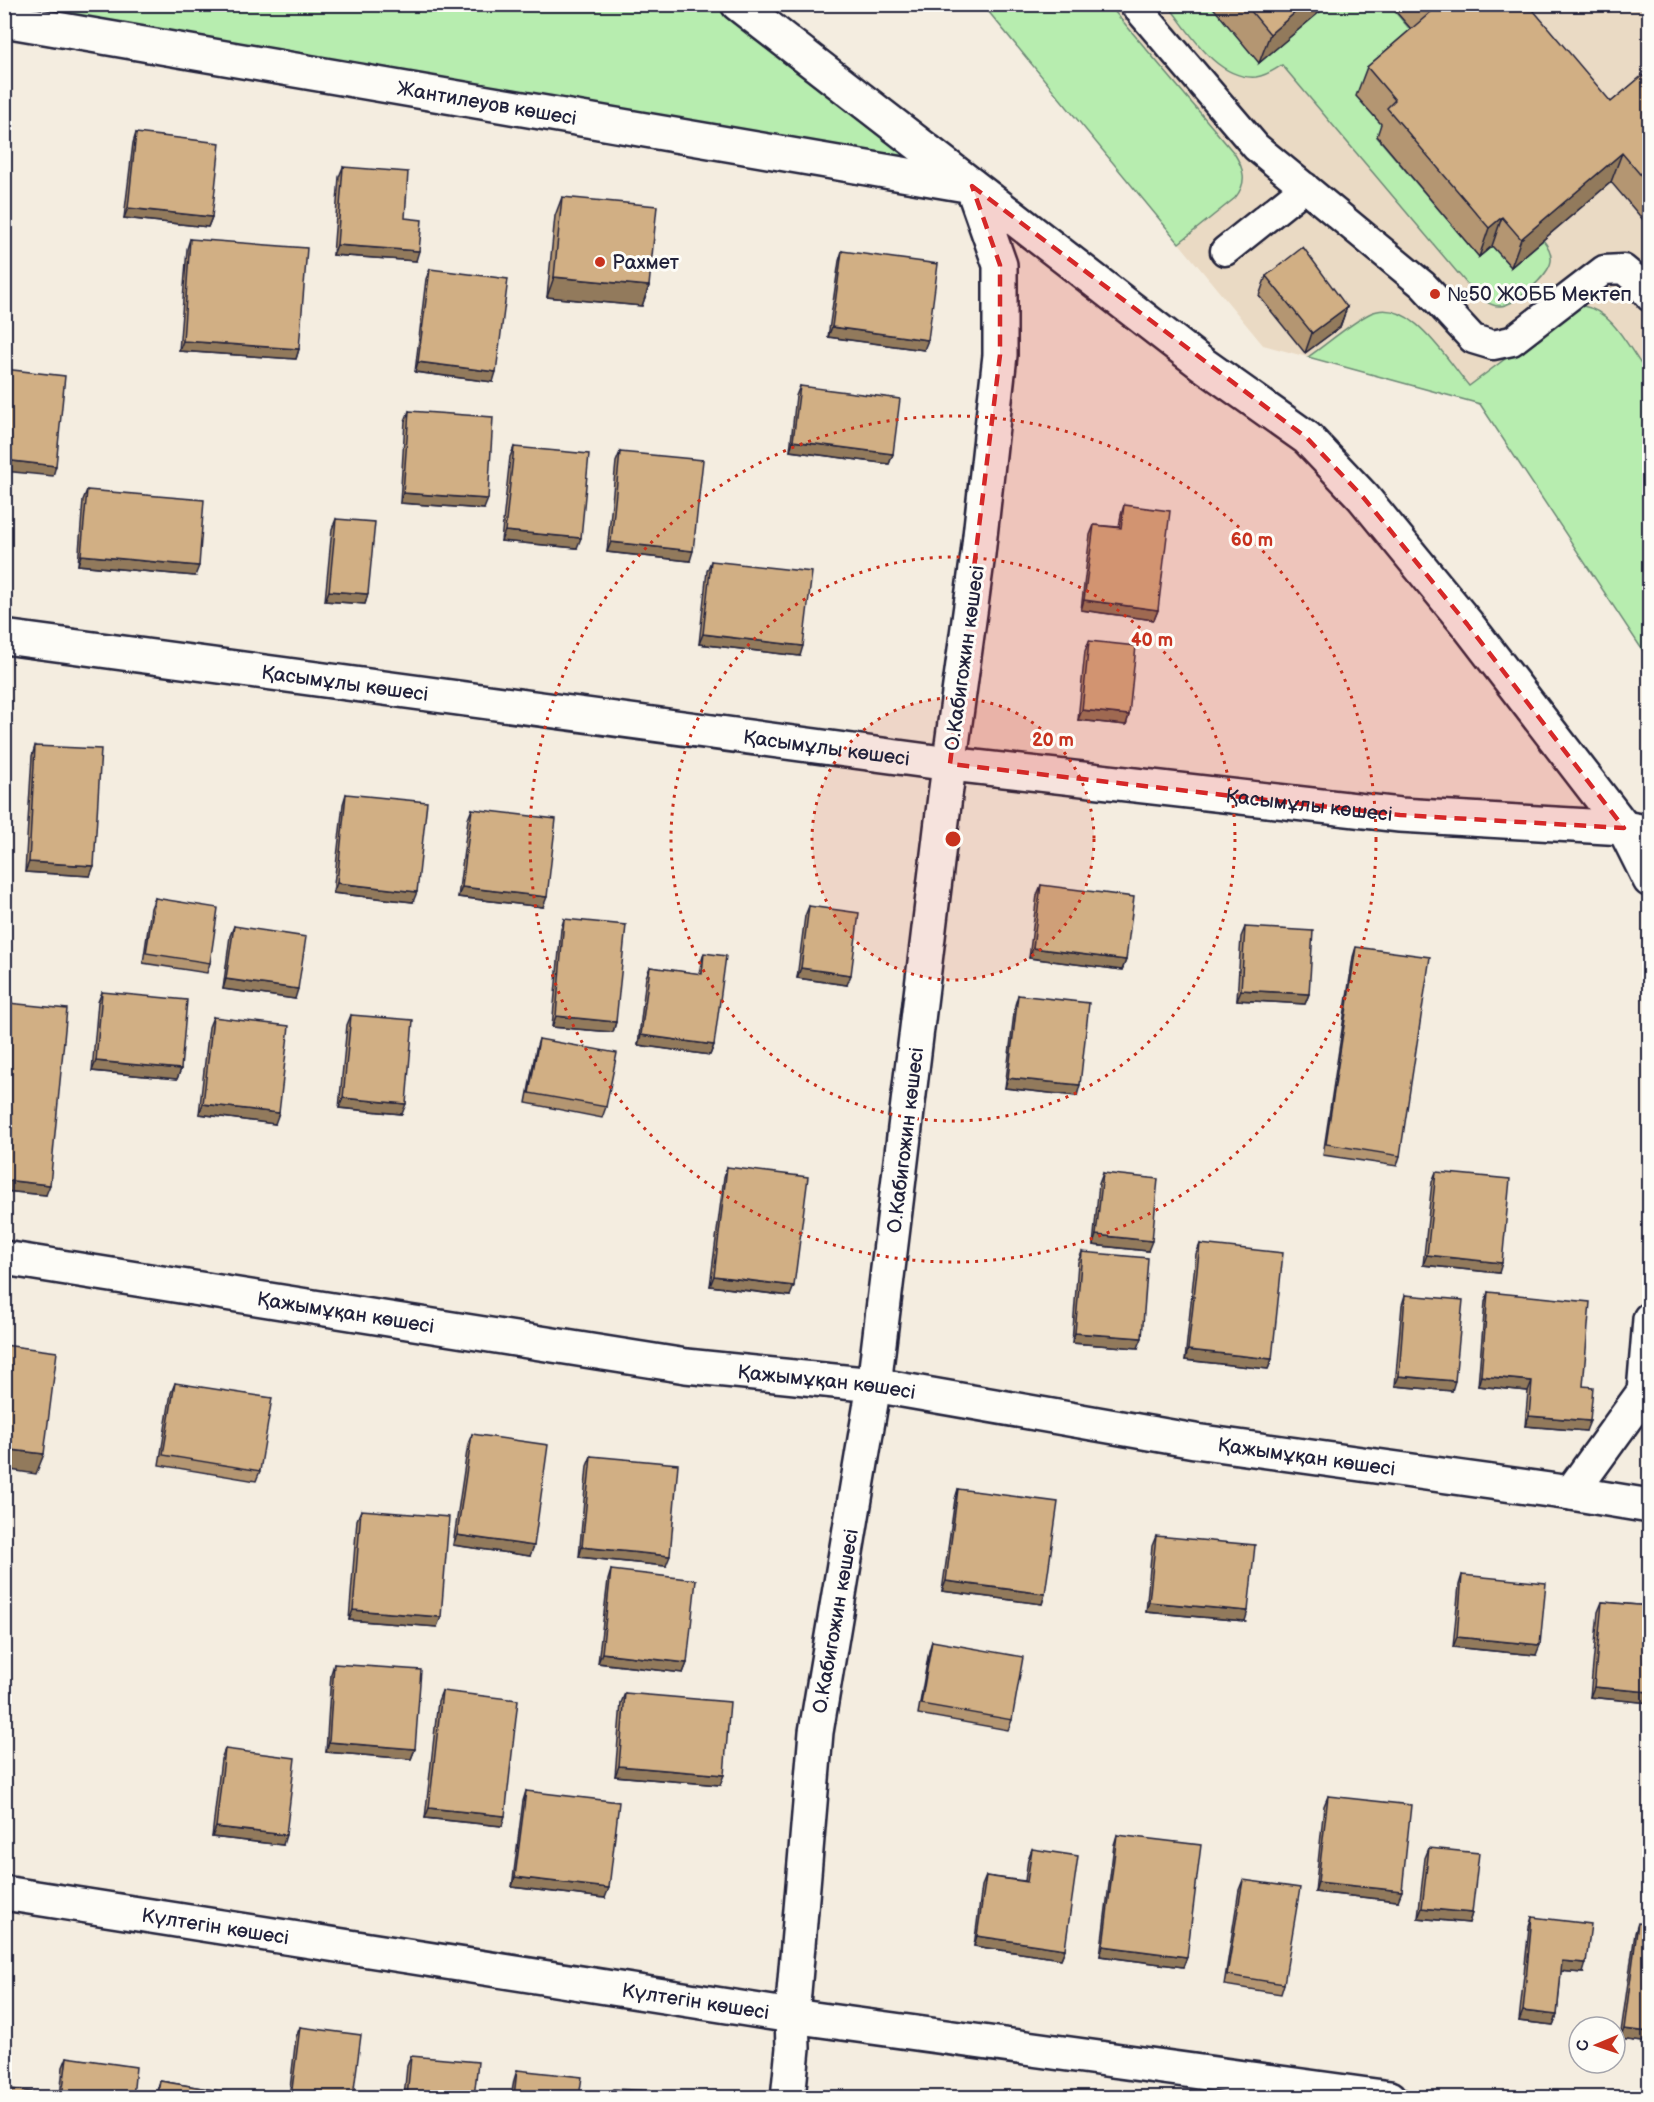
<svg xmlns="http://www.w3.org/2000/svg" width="1654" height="2102" font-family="'Balsamiq Sans',sans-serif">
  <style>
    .built { fill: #eadac4 }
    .green { fill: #b7edaf; stroke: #6c8875; stroke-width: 1.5 }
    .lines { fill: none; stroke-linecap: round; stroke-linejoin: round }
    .service-casing { stroke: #22223b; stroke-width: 33 }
    .minor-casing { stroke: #22223b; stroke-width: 38 }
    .service { stroke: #fdfcf7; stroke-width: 28 }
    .minor { stroke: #fdfcf7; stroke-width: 33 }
    .wall { fill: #b49672; stroke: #22223b; stroke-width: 1.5 }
    .shaded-wall { fill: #927a5c; stroke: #22223b; stroke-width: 1.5 }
    .building { fill: #d1af84; stroke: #22223b; stroke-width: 1.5 }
    .marked { fill: #d62828; fill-opacity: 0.2; stroke: #d62828; stroke-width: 4.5; stroke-dasharray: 12 8; stroke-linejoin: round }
    .ring { fill: none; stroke: #c8321e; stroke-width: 3; stroke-dasharray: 3 6 }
    .poi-dot { fill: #c8321e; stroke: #fdfcf7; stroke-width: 2 }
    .labels { text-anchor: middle; stroke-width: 6; stroke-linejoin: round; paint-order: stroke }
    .street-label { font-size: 20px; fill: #22223b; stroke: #fdfcf7 }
    .poi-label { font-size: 20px; fill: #22223b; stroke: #fdfcf7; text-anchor: start }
    .centre { fill: #c8321e; stroke: #fdfcf7; stroke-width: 3 }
    .ring-label { font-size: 18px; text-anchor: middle; font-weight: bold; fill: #c8321e; stroke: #fdfcf7; stroke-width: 6; stroke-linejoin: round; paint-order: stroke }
  </style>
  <rect width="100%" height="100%" fill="#f4ede0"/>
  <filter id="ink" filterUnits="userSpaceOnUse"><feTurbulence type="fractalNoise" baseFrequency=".0167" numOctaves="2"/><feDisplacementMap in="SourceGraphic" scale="12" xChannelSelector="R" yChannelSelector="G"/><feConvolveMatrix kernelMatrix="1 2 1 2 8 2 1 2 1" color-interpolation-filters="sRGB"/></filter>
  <g filter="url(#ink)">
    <path class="built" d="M983 5H1649V660L1480 404 1263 345Z"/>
    <path class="green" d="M4 5H738L972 186Z
      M983 5H1109L1234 153C1244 169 1248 182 1235 198L1179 243Z
      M1168 5H1389L1420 41 1385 129 1377 137 1479 257 1492 246 1511 267 1543 240C1548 246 1552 253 1551 261 1549 276 1513 307 1499 306 1491 306 1485 301 1478 297L1282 65C1274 70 1266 76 1256 77 1216 80 1189 31 1168 5Z
      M1583 306C1612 311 1627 345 1643 367L1649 363V660L1480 404 1308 357C1327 344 1348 325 1369 314 1409 294 1447 360 1469 386L1570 310Z"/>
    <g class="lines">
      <defs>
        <path id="service" d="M1134 4 1256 147 1423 285 1473 339 1493 345 1512 341 1604 270 1623 269 1635 279 1650 297
          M1225 251 1305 187"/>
        <g id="minor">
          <path d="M738 4 1201 363 1307 438 1363 497 1467 624 1624 828 1650 880"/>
          <path id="s1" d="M4 20 972 186 1000 265V355L978 554 945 796 874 1385 816 1732 792 2016 793 2048 788 2098"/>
          <path id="s2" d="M4 637 950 764 1400 815 1624 828 1650 833"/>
          <path id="s3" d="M4 1258 686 1366 874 1385 1195 1441 1571 1493 1650 1506"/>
          <path d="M1650 1319 1644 1392 1650 1409"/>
          <path d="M1571 1493 1644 1392"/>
          <path id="s4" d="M4 1893 792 2016 1390 2098"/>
        </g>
      </defs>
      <use href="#service" class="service-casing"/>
      <use href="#minor" class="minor-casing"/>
      <use href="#service" class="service"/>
      <use href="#minor" class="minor"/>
    </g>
    <path class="wall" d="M1210 4H1329L1259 63Z
      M1389 4H1498L1503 10 1611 102 1650 69V228L1611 182 1511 267 1492 246 1479 257 1377 136 1381 124 1356 96 1367 67 1411 29Z
      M136 133 212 217 208 227 124 218 133 143Z
      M343 167 416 261 333 255 339 177Z
      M562 197 649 286 642 306 547 297 555 216Z
      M190 239 299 349 296 359 179 351 187 249Z
      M842 251 924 350 828 337 839 261Z
      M430 269 493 382 415 372 426 279Z
      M1266 276 1347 307 1340 327 1305 353 1259 296Z
      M800 386 893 454 889 464 790 451 796 396Z
      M409 411 484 509 400 503 405 421Z
      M514 447 577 548 501 541 510 457Z
      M620 452 690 561 607 552 616 462Z
      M87 490 195 576 78 565 83 500Z
      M1124 505 1158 610 1154 620 1081 610 1090 535 1094 525 1119 527 1121 515Z
      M336 519 368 594 365 604 325 601 332 529Z
      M711 561 800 656 699 644 707 571Z
      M1089 641 1129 715 1126 725 1078 720 1085 651Z
      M35 746 90 876 25 872 32 756Z
      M346 794 413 902 333 893 343 804Z
      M472 809 543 907 458 897 468 819Z
      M1041 885 1126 960 1122 970 1029 958 1037 895Z
      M155 898 210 963 207 973 143 963 151 908Z
      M809 906 847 985 797 978 805 916Z
      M564 919 616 1022 613 1032 552 1027 561 929Z
      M234 926 295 999 223 989 230 936Z
      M1245 927 1309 994 1305 1004 1237 1000 1241 937Z
      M1356 947 1400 1156 1397 1166 1323 1155 1353 957Z
      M704 953 714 1045 710 1055 638 1045 646 977 650 967 699 974 701 963Z
      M102 992 181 1069 177 1079 92 1071 98 1002Z
      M1018 995 1077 1096 1005 1088 1015 1005Z
      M8 1003 46 1195 4 1191V1011Z
      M351 1015 402 1114 339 1108 347 1025Z
      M213 1017 275 1124 199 1114 209 1027Z
      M539 1039 606 1107 602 1118 526 1103 536 1049Z
      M727 1167 790 1296 710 1286 724 1177Z
      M1436 1172 1499 1273 1423 1265 1432 1182Z
      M1103 1173 1148 1251 1093 1245 1099 1184Z
      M1200 1244 1272 1359 1268 1369 1185 1360 1196 1254Z
      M1082 1252 1138 1348 1072 1343 1078 1262Z
      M1488 1292 1583 1386 1586 1431 1525 1426 1528 1391 1478 1386 1485 1302Z
      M1405 1295 1452 1391 1395 1386 1402 1305Z
      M175 1383 260 1471 256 1481 159 1465 171 1393Z
      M472 1434 530 1556 453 1545 468 1444Z
      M591 1456 666 1566 579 1557 587 1466Z
      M958 1489 1045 1594 1042 1604 942 1591 955 1499Z
      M361 1510 437 1627 349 1620 357 1520Z
      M1156 1536 1245 1621 1146 1612 1152 1546Z
      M611 1570 687 1663 683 1673 598 1663 608 1580Z
      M1462 1575 1536 1655 1453 1647 1459 1585Z
      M1602 1602 1650 1606V1703L1590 1697 1598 1612Z
      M932 1641 1012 1720 1008 1730 918 1714 929 1651Z
      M334 1664 415 1749 411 1759 326 1752 331 1674Z
      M442 1691 502 1826 425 1818 438 1701Z
      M625 1693 720 1785 615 1776 621 1703Z
      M225 1749 283 1845 212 1837 221 1759Z
      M526 1791 605 1898 512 1887 523 1801Z
      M1328 1796 1398 1901 1315 1892 1324 1806Z
      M1117 1835 1187 1957 1183 1967 1100 1956 1114 1845Z
      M1429 1848 1472 1913 1469 1923 1418 1918 1425 1858Z
      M1032 1849 1065 1949 1061 1959 974 1946 982 1886 986 1876 1025 1881 1028 1859Z
      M1243 1880 1284 1984 1281 1994 1224 1985 1239 1890Z
      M1532 1917 1583 1973 1561 1971 1557 2015 1553 2025 1519 2021 1529 1927Z
      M1638 1923 1650 2043 1620 2039 1635 1933Z
      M300 2027 353 2097H289L296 2037Z
      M411 2056 474 2097H404L407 2066Z
      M67 2057 133 2097H60L63 2067Z
      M517 2070 579 2097H511L514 2080Z
      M160 2081 256 2097H155Z"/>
    <path class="shaded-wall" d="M1305 4H1329L1259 63 1270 34Z
      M1622 153 1611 182 1511 267 1521 239Z
      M128 208 212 217 208 227 124 218Z
      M1502 217 1492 246 1479 257 1489 228Z
      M337 245 419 251 416 261 333 255Z
      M554 277 649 286 642 306 547 297Z
      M1347 307 1340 327 1305 353 1312 333Z
      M832 327 928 340 924 350 828 337Z
      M183 341 299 349 296 359 179 351Z
      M418 362 496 372 493 382 415 372Z
      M793 441 893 454 889 464 790 451Z
      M4 460 56 466 53 476 4 471Z
      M403 493 488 499 484 509 400 503Z
      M505 531 581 538 577 548 501 541Z
      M611 542 693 551 690 561 607 552Z
      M81 555 199 566 195 576 78 565Z
      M329 591 368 594 365 604 325 601Z
      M1084 600 1158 610 1154 620 1081 610Z
      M703 634 803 646 800 656 699 644Z
      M1082 710 1129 715 1126 725 1078 720Z
      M29 862 94 866 90 876 25 872Z
      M337 883 417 892 413 902 333 893Z
      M462 887 547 897 543 907 458 897Z
      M1033 948 1126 960 1122 970 1029 958Z
      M801 968 851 975 847 985 797 978Z
      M226 979 298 989 295 999 223 989Z
      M1241 990 1309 994 1305 1004 1237 1000Z
      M556 1016 616 1022 613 1032 552 1027Z
      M641 1035 714 1045 710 1055 638 1045Z
      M96 1061 181 1069 177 1079 92 1071Z
      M1008 1078 1080 1085 1077 1096 1005 1088Z
      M343 1098 406 1104 402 1114 339 1108Z
      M203 1104 279 1113 275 1124 199 1114Z
      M4 1180 50 1185 46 1195 4 1191Z
      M1096 1235 1152 1241 1148 1251 1093 1245Z
      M1427 1255 1502 1263 1499 1273 1423 1265Z
      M714 1276 794 1286 790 1296 710 1286Z
      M1075 1333 1142 1338 1138 1348 1072 1343Z
      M1188 1350 1272 1359 1268 1369 1185 1360Z
      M1399 1376 1455 1381 1452 1391 1395 1386Z
      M1481 1376 1532 1381 1528 1391 1478 1386Z
      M1529 1416 1590 1421 1586 1431 1525 1426Z
      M4 1449 44 1454 36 1474 4 1469Z
      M457 1535 534 1546 530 1556 453 1545Z
      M582 1547 670 1556 666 1566 579 1557Z
      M946 1581 1045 1594 1042 1604 942 1591Z
      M1149 1602 1248 1611 1245 1621 1146 1612Z
      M353 1610 441 1617 437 1627 349 1620Z
      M1457 1637 1540 1645 1536 1655 1453 1647Z
      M602 1653 687 1663 683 1673 598 1663Z
      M1594 1687 1650 1692V1703L1590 1697Z
      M329 1742 415 1749 411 1759 326 1752Z
      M619 1766 724 1775 720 1785 615 1776Z
      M429 1808 505 1816 502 1826 425 1818Z
      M216 1827 286 1835 283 1845 212 1837Z
      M515 1877 609 1888 605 1898 512 1887Z
      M1318 1882 1402 1891 1398 1901 1315 1892Z
      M1422 1908 1472 1913 1469 1923 1418 1918Z
      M977 1936 1065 1949 1061 1959 974 1946Z
      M1103 1946 1187 1957 1183 1967 1100 1956Z
      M1562 1961 1586 1963 1583 1973 1558 1971Z
      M1523 2011 1557 2015 1553 2025 1519 2021Z
      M1624 2029 1650 2032V2043L1620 2039Z"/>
    <path class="building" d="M1245 4H1305L1270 34Z
      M1424 4H1498L1503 10 1510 4H1528L1611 102 1650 69V186L1622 153 1521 239 1502 217 1489 228 1387 108 1395 100 1367 67 1431 12Z
      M4 111 10 112 4 163Z
      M136 133 220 143 212 217 128 208Z
      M343 167 408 172 405 218 422 220 419 251 337 245Z
      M562 197 657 206 649 286 554 277Z
      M190 239 307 248 299 349 183 341Z
      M1303 247 1347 307 1312 333 1266 276Z
      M842 251 938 264 928 340 832 327Z
      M430 269 508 279 496 372 418 362Z
      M4 369 65 376 56 466 4 460Z
      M800 386 900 399 893 454 793 441Z
      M409 411 493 417 488 499 403 493Z
      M514 447 589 454 581 538 505 531Z
      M620 452 703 460 693 551 611 542Z
      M87 490 204 500 199 566 81 555Z
      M1124 505 1170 511 1158 610 1084 600 1094 525 1121 528Z
      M336 519 375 522 368 594 329 591Z
      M711 561 812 572 803 646 703 634Z
      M1089 641 1136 646 1129 715 1082 710Z
      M35 746 101 749 94 866 29 862Z
      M346 794 427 802 417 892 337 883Z
      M472 809 556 819 547 897 462 887Z
      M1041 885 1134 897 1126 960 1033 948Z
      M155 898 218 908 210 963 146 953Z
      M809 906 859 913 851 975 801 968Z
      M564 919 626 925 616 1022 556 1016Z
      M234 926 306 937 298 989 226 979Z
      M1245 927 1313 931 1309 994 1241 990Z
      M1356 947 1430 957 1400 1156 1326 1144Z
      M704 953 726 956 714 1045 641 1035 650 967 702 974Z
      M102 992 187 1000 181 1069 96 1061Z
      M1018 995 1089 1003 1080 1085 1008 1078Z
      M8 1003 67 1009 50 1185 4 1180V1034Z
      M351 1015 413 1020 406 1104 343 1098Z
      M213 1017 289 1026 279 1113 203 1104Z
      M539 1039 617 1053 606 1107 529 1093Z
      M727 1167 808 1177 794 1286 714 1276Z
      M1436 1172 1510 1179 1502 1263 1427 1255Z
      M1103 1173 1158 1179 1152 1241 1096 1235Z
      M1200 1244 1283 1253 1272 1359 1188 1350Z
      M1082 1252 1148 1258 1142 1338 1075 1333Z
      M1488 1292 1590 1302 1583 1386 1593 1387 1590 1421 1529 1416 1532 1381 1481 1376Z
      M1405 1295 1463 1300 1455 1381 1399 1376Z
      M4 1345 57 1352 44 1454 4 1449Z
      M175 1383 272 1398 260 1471 163 1455Z
      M472 1434 548 1445 534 1546 457 1535Z
      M591 1456 678 1464 670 1556 582 1547Z
      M958 1489 1058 1502 1045 1594 946 1581Z
      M361 1510 449 1517 441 1617 353 1610Z
      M1156 1536 1255 1545 1248 1611 1149 1602Z
      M611 1570 696 1580 687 1663 602 1653Z
      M1462 1575 1546 1583 1540 1645 1457 1637Z
      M1602 1602 1650 1606V1692L1594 1687Z
      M932 1641 1023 1657 1012 1720 921 1704Z
      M334 1664 421 1670 415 1749 329 1742Z
      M442 1691 518 1700 505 1816 429 1808Z
      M625 1693 730 1702 724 1775 619 1766Z
      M225 1749 295 1758 286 1835 216 1827Z
      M526 1791 619 1802 609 1888 515 1877Z
      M1328 1796 1411 1805 1402 1891 1318 1882Z
      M1117 1835 1201 1845 1187 1957 1103 1946Z
      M1429 1848 1479 1853 1472 1913 1422 1908Z
      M1032 1849 1078 1856 1065 1949 977 1936 986 1876 1027 1882Z
      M1243 1880 1300 1888 1284 1984 1227 1975Z
      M1532 1917 1591 1924 1586 1963 1562 1961 1557 2015 1523 2011Z
      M1638 1923 1650 1925V2032L1624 2029Z
      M300 2027 361 2035 353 2097H291Z
      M411 2056 478 2062 474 2097H407Z
      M67 2057 136 2067 133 2097H62Z
      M517 2070 582 2077 579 2097H514Z
      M160 2081 256 2097H157Z
      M4 2088 40 2093V2097H4Z
      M613 2089 679 2092 678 2097H612Z"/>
  </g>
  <path class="marked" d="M972 186 1307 438 1363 497 1467 624 1624 828 1400 815 950 764 1000 355V265Z"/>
  <circle cx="953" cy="839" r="141" fill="#c8321e" fill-opacity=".12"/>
  <g class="ring">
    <circle cx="953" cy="839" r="141"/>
    <circle cx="953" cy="839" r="282"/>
    <circle cx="953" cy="839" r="423"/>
  </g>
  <g class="poi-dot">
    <circle cx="600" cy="262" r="6"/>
    <circle cx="1435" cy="294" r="6"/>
  </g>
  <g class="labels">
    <g class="street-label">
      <text dy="7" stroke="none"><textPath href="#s1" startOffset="490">Жантилеуов көшесі</textPath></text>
      <text transform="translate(964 658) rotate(-82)" y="7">О.Кабигожин көшесі</text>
      <text dy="7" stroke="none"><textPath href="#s2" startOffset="344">Қасымұлы көшесі</textPath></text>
      <text dy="7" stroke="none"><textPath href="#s2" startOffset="830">Қасымұлы көшесі</textPath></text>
      <text dy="7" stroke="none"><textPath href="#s2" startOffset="1316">Қасымұлы көшесі</textPath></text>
      <text transform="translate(905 1140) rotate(-83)" y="7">О.Кабигожин көшесі</text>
      <text dy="7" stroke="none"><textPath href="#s3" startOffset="346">Қажымұқан көшесі</textPath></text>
      <text dy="7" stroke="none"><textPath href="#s3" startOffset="832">Қажымұқан көшесі</textPath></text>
      <text dy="7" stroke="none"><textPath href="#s3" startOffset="1318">Қажымұқан көшесі</textPath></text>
      <text transform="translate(835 1621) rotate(-80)" y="7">О.Кабигожин көшесі</text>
      <text dy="7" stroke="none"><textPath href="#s4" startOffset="214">Күлтегін көшесі</textPath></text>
      <text dy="7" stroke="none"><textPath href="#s4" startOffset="700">Күлтегін көшесі</textPath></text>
    </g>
    <g class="poi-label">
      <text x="612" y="269">Рахмет</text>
      <text x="1447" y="301">№50 ЖОББ Мектеп</text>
    </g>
  </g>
  <circle cx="953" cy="839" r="9" class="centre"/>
  <g class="ring-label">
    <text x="1252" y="546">60 m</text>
    <text x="1152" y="646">40 m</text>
    <text x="1053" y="746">20 m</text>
  </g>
  <rect width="1654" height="2102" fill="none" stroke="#fdfcf7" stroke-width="24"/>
  <rect x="12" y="12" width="1630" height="2078" fill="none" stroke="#22223b" stroke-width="2" filter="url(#ink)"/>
  <g transform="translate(1597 2045) rotate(268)"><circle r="28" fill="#fdfcf7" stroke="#a5a5ac" stroke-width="1.5"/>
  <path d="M0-4.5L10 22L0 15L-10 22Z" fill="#c8321e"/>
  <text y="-9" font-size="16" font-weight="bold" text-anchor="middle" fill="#22223b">С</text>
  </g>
</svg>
